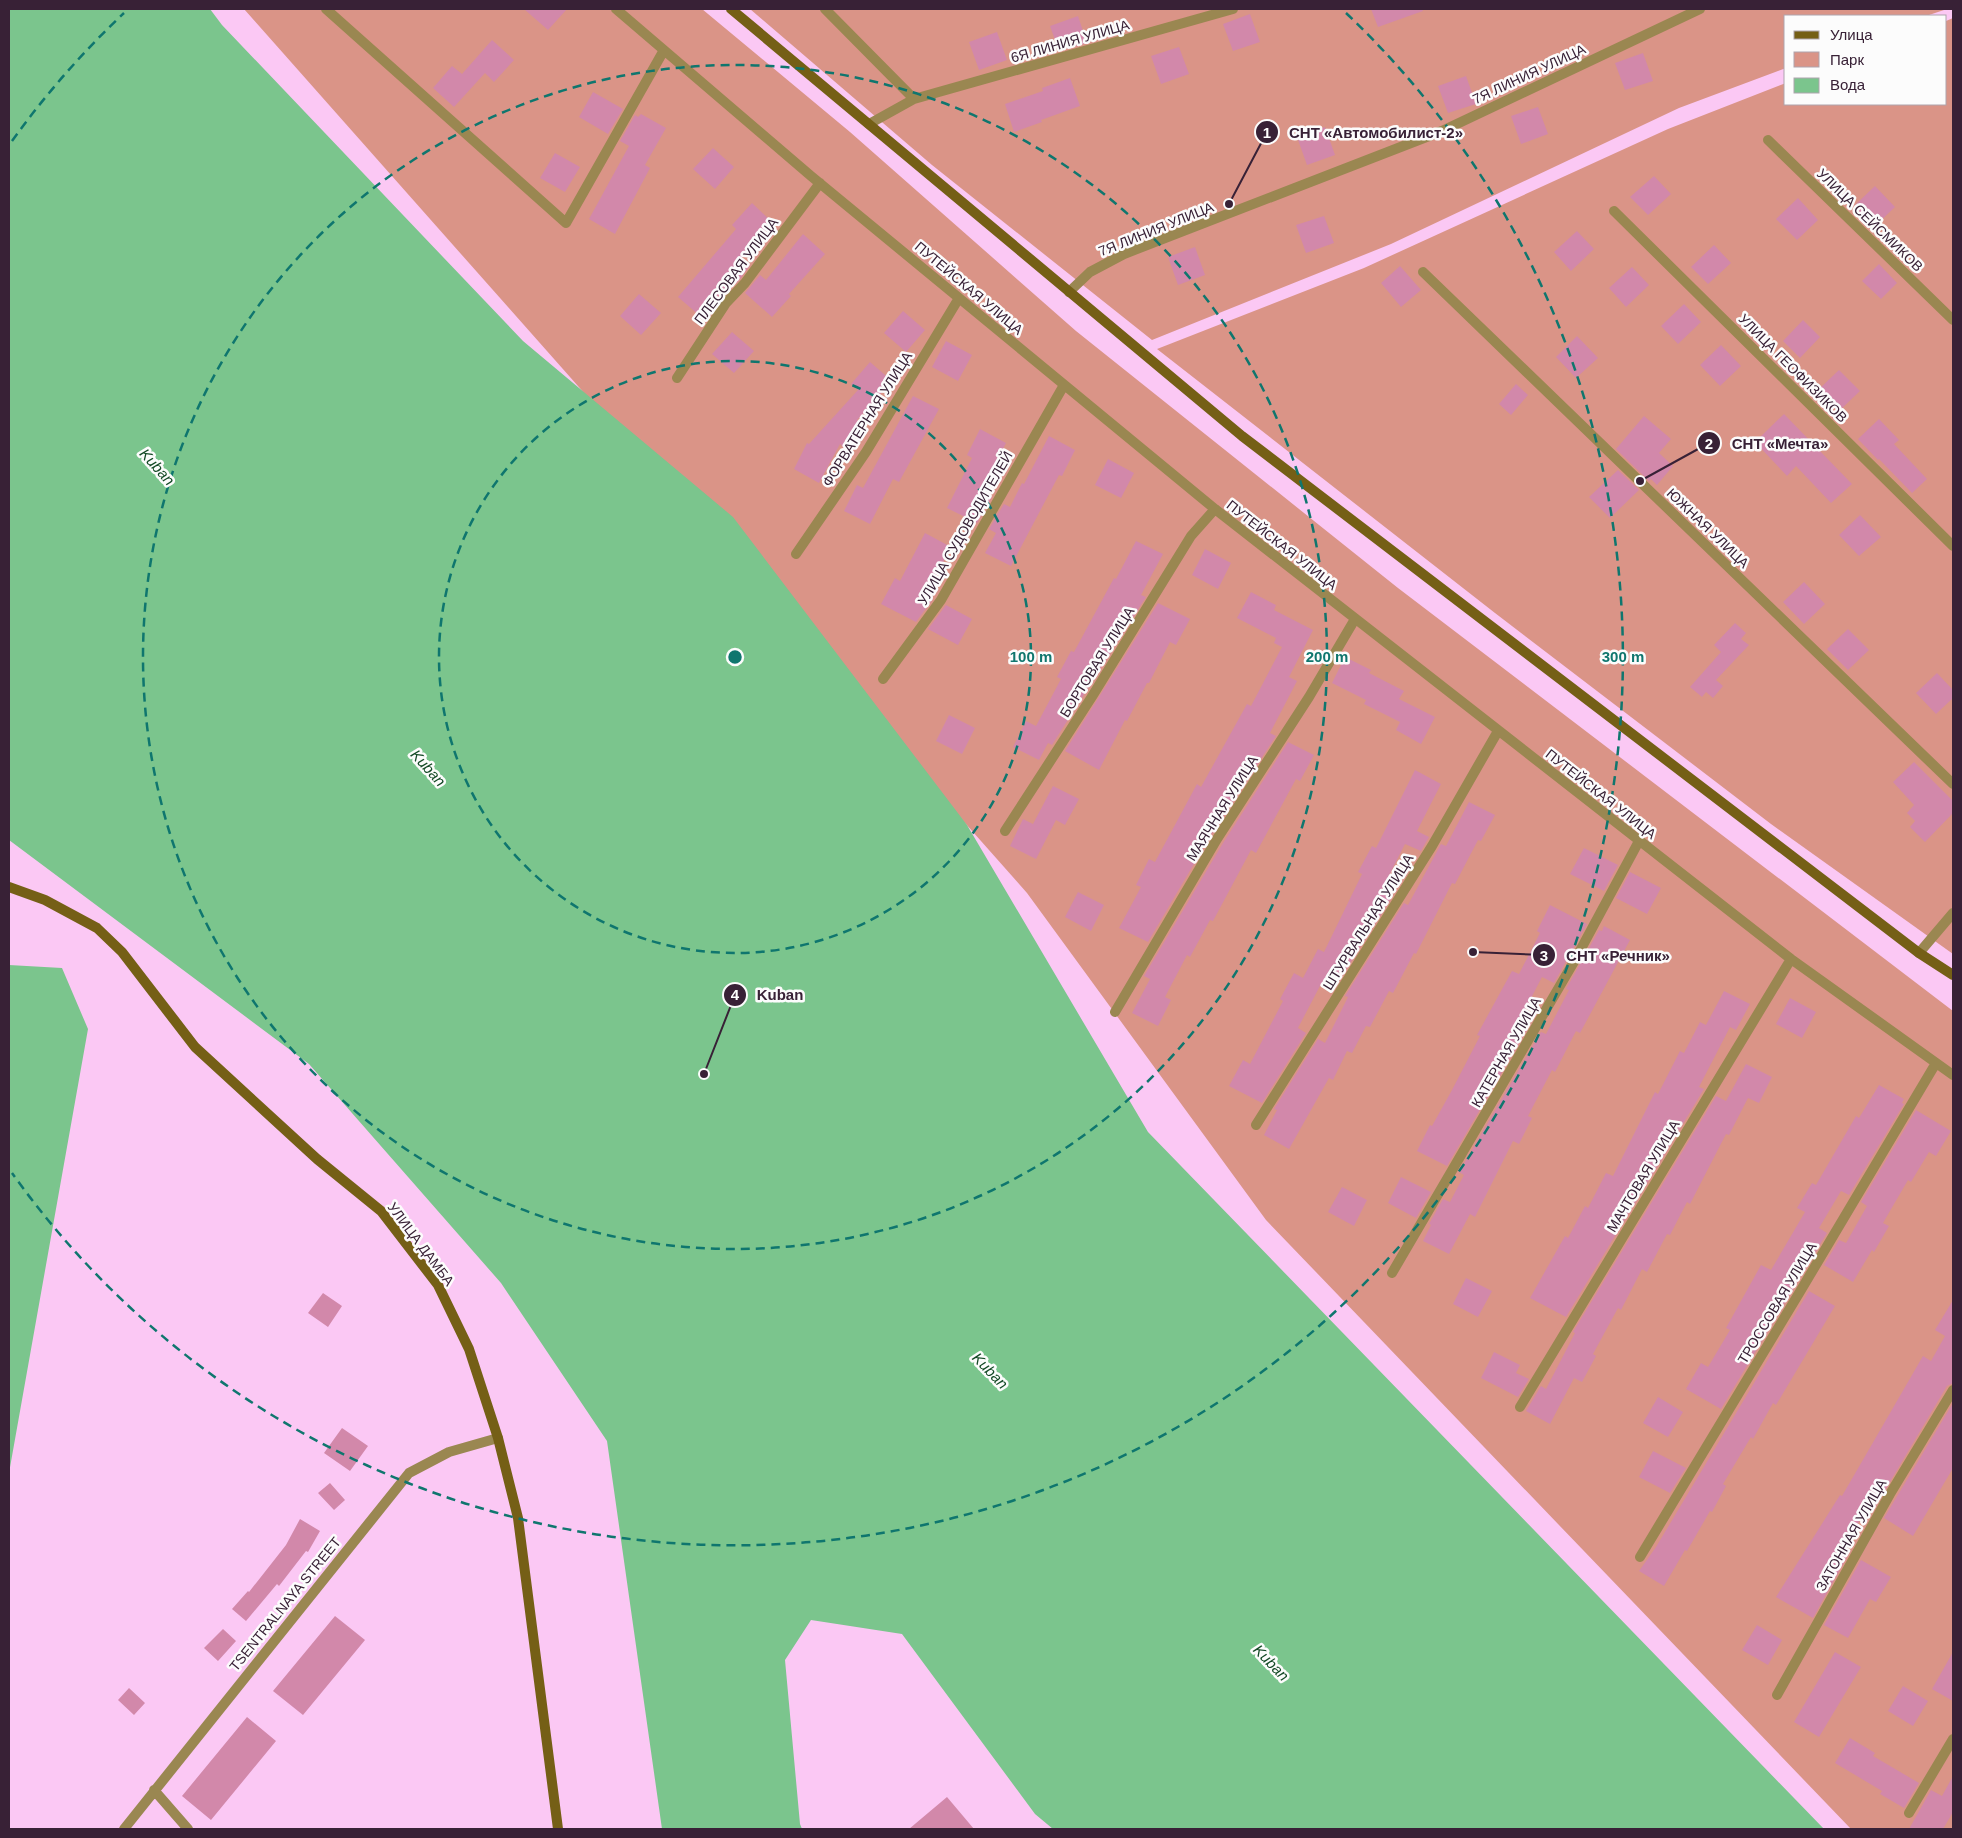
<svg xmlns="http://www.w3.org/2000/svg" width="1962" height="1838" font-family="Helvetica,sans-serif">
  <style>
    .green { fill: #da9487 }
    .water { fill: #7bc58d }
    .building { fill: #d288aa }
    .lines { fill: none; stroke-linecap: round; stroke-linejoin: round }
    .street { stroke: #9a8751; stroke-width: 10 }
    .secondary { stroke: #755f16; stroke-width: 10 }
    .ring { fill: none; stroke: #0f766e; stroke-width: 2.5; stroke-dasharray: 9 6 }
    .labels { text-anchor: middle; stroke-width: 5; stroke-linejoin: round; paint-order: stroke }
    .street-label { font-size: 14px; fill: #382136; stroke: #fcfcfc }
    .water-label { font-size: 15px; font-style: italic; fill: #144a26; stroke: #fcfcfc }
    .centre { fill: #0f766e; stroke: #fcfcfc; stroke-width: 2.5 }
    .ring-label { font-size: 15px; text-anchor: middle; font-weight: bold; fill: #0f766e; stroke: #fcfcfc; stroke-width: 5; stroke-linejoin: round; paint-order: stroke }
    .leader { fill: none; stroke: #382136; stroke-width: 2 }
    .callout-dot { fill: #382136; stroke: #fcfcfc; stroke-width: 2 }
    .mark-label { font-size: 15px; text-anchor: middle; font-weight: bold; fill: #fff }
    .callout-label { font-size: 15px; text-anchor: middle; font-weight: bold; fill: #382136; stroke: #fcfcfc; stroke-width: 5; stroke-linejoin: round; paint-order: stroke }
  </style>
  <rect width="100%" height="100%" fill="#fbc8f4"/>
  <path class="green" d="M244 9H702L850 132 1076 331 1398 588 1953 1011V1829H1851L1266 1220 1027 893Z
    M750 9H1947L1926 16H1786V68L1679 108 1391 244 1152 340 932 165Z
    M1953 18V954L1771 824 1495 613 1157 349 1364 268 1668 129 1786 83V104H1946V21Z"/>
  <path class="water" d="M9 9H210L222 25 523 341 733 517 967 825 1148 1132 1824 1829H1053L1035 1814 902 1634 811 1620 785 1660 800 1824 802 1829H662L607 1441 501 1283 309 1064 9 840Z
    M9 965 62 968 88 1029 9 1473Z"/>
  <path class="building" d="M524 9H567L548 30Z
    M1371 9H1422L1423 11 1378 27Z
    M1250 14 1260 42 1233 51 1223 24Z
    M1078 16 1087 43 1059 51 1050 26Z
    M997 32 1007 60 979 70 969 42Z
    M492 40 514 60 494 82 485 73 454 107 433 88 452 66 462 74Z
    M1179 47 1189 74 1161 84 1151 56Z
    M1643 53 1653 81 1625 90 1615 63Z
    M1466 76 1476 104 1448 113 1438 86Z
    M1070 78 1080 106 1041 120 1042 122 1014 132 1005 104 1043 91 1042 88Z
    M593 92 623 109 608 134 579 117Z
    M1538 107 1548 134 1521 144 1511 116Z
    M641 114 666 128 645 165 650 168 615 234 589 219 629 146 620 141 635 115 638 117Z
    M1325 127 1335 155 1307 165 1297 137Z
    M713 148 734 167 715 189 693 169Z
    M555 153 580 167 565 192 540 178Z
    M1654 176 1671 194 1648 215 1630 197Z
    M1875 186 1895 207 1874 227 1854 206Z
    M1798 198 1818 220 1797 240 1776 219Z
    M752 203 773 223 742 258 750 265 740 279 735 284 732 281 700 316 678 297 736 229 732 225Z
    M1324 216 1334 243 1306 253 1296 225Z
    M1577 231 1594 249 1571 271 1554 252Z
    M803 234 825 254 789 294 791 296 772 317 745 293 760 275 766 280Z
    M1714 245 1731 263 1708 284 1691 267Z
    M1195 247 1205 275 1178 285 1168 257Z
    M1879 264 1897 283 1881 299 1862 281Z
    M1400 266 1421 290 1401 307 1381 283Z
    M1632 267 1649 285 1626 307 1609 288Z
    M639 294 661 313 641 335 620 316Z
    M1684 304 1701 322 1678 344 1661 326Z
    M903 311 925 330 906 352 884 333Z
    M1803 320 1820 337 1800 358 1783 341Z
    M732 332 754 351 734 373 712 354Z
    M1577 336 1598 358 1576 378 1556 357Z
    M946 341 972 355 958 381 932 367Z
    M1721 345 1741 366 1720 386 1700 365Z
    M870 362 892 381 857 420 864 427 844 448 840 444 819 483 794 469 807 443 809 444 858 390 851 384Z
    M1839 370 1860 391 1839 411 1818 390Z
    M1516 384 1528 395 1511 415 1499 404Z
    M913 396 939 409 899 482 893 479 870 524 844 511 857 485 863 488Z
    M1784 414 1852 484 1831 503 1796 466 1787 476 1755 442Z
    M1644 416 1671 439 1659 453 1673 466 1657 485 1651 479 1649 481 1616 449Z
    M1879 419 1899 440 1894 444 1927 479 1912 493 1879 459 1878 460 1858 439Z
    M980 429 1006 443 980 492 992 497 977 523 947 508 972 458 967 455Z
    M1049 436 1075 450 1062 476 1059 475 1011 566 985 553 996 533 989 529 1004 504 1010 507 1022 483 1024 484Z
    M1108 459 1134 473 1121 498 1095 485Z
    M1618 470 1639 490 1610 518 1589 497Z
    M1860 515 1881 537 1859 556 1839 535Z
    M925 533 951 547 926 595 933 599 916 622 881 604 895 578 900 581Z
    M1136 541 1163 554 1141 595 1146 597 1052 745 1048 743 1039 760 1013 747 1026 721 1036 726 1061 679 1057 677 1071 651 1074 652 1114 578 1116 579Z
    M1205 549 1231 563 1218 589 1192 575Z
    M1804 582 1825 604 1804 624 1783 602Z
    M1251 592 1276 605 1274 610 1313 630 1289 677 1297 681 1270 733 1276 736 1211 835 1148 942 1119 928 1141 887 1136 885 1149 859 1155 862 1197 784 1201 787 1247 704 1251 706 1282 647 1274 643 1276 638 1237 618Z
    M1158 603 1190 619 1176 645 1170 642 1149 683H1147L1127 721 1125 720 1099 770 1065 751Z
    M946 605 972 619 958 645 928 629Z
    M1735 623 1746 633 1741 639 1749 645 1716 680 1723 686 1713 698 1706 692 1702 697 1690 687 1721 652 1714 645Z
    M1848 629 1869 650 1848 670 1827 649Z
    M1345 657 1371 670 1369 673 1404 691 1399 699 1435 717 1421 744 1396 730 1400 722 1364 704 1366 700 1332 683Z
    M1937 673 1953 690V698L1936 714 1916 693Z
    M949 715 975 728 962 754 936 741Z
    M1288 742 1314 755 1300 781 1296 779 1256 853 1251 850 1213 921 1210 920 1190 957 1187 955 1165 997 1171 1000 1158 1026 1132 1013 1150 979 1144 976 1223 843Z
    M1914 762 1953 801V813L1925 842 1910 827 1915 821 1907 813 1914 805 1893 782Z
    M1415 770 1441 784 1417 831 1429 837 1426 842 1421 851 1405 844 1381 891 1392 897 1333 990 1321 984 1298 1028 1306 1033 1262 1103 1229 1086 1243 1060 1250 1064 1283 1001 1280 999 1294 973 1303 978 1318 949 1324 952 1362 874 1358 872 1372 846 1376 848Z
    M1053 786 1079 799 1065 825 1056 820 1036 859 1010 846 1023 819 1033 824Z
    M1469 802 1495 815 1481 841 1478 840 1455 884 1452 883 1416 954 1414 953 1393 993 1389 991 1370 1027 1366 1026 1352 1053 1347 1051 1333 1080 1329 1078 1289 1149 1264 1135 1277 1110 1274 1109 1318 1039 1325 1043 1348 997 1345 996 1404 903 1408 905 1441 844 1446 846Z
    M1584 848 1618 865 1604 891 1570 874Z
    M1630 872 1661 888 1647 914 1616 898Z
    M1078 892 1104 905 1091 931 1065 917Z
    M1550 905 1587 924 1554 983 1542 977 1519 1021 1529 1026 1447 1166 1417 1151 1430 1125 1432 1126 1452 1090 1480 1036 1477 1035 1512 971 1519 974 1540 933 1537 931Z
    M1604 926 1630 940 1580 1033 1576 1031 1555 1072 1552 1070 1528 1116 1532 1118 1519 1144 1513 1141 1475 1217 1470 1214 1449 1254 1423 1241 1431 1225 1429 1224 1443 1199 1450 1202 1464 1175 1459 1172 1541 1032 1546 1034 1569 990 1566 989 1599 930 1602 931Z
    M1724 991 1750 1004 1736 1030 1730 1027 1699 1087 1704 1089 1566 1317 1530 1298 1565 1236 1568 1238 1585 1206 1588 1208 1606 1173 1613 1176 1655 1092 1658 1094 1680 1051 1684 1053 1700 1022 1706 1025Z
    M1790 998 1816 1012 1802 1038 1776 1024Z
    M1746 1064 1772 1077 1759 1103 1748 1098 1729 1135 1726 1134 1690 1204 1687 1202 1670 1235 1667 1234 1647 1272 1642 1269 1621 1310 1618 1308 1593 1354 1596 1356 1582 1382 1574 1378 1550 1424 1526 1411 1541 1386 1546 1389 1575 1333 1573 1332 1716 1096 1726 1101Z
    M1879 1085 1904 1099 1902 1103 1904 1104 1849 1195 1841 1191 1819 1228 1827 1233 1721 1409 1686 1389 1701 1363 1708 1367 1730 1330 1726 1328 1761 1265 1771 1270 1805 1212 1797 1208 1812 1183 1816 1185 1856 1116 1859 1118Z
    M1916 1110 1951 1131 1936 1156 1929 1152 1911 1182 1908 1180 1883 1223 1889 1226 1874 1252 1872 1250 1853 1282 1824 1265 1839 1240 1846 1243 1867 1206 1861 1202Z
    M1401 1177 1431 1192 1416 1218 1388 1203Z
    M1342 1187 1367 1200 1354 1226 1328 1212Z
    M1466 1278 1492 1291 1478 1317 1453 1304Z
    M1809 1291 1835 1306 1776 1405 1773 1403 1753 1439 1751 1437 1723 1484 1726 1486 1712 1512 1710 1511 1687 1551 1685 1550 1664 1586 1639 1571 1656 1547Z
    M323 1293 342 1306 328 1327 308 1313Z
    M1953 1300V1383L1947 1386 1872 1512 1867 1508 1843 1549 1849 1553 1813 1618 1776 1597 1840 1495 1842 1496 1923 1356 1931 1361 1945 1336 1935 1330Z
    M1494 1352 1520 1365 1516 1373 1529 1379 1518 1397 1481 1378Z
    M1658 1397 1683 1412 1668 1437 1643 1423Z
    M1953 1403V1468L1913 1536 1884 1518Z
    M342 1428 368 1446 350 1471 324 1453Z
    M1653 1451 1686 1468 1670 1493 1639 1477Z
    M330 1483 345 1500 334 1510 318 1493Z
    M300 1519 320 1531 308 1552 306 1551 279 1586 277 1584 246 1621 232 1609 248 1591 249 1592 286 1545Z
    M1861 1560 1891 1577 1876 1602 1870 1599 1848 1638 1824 1625Z
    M335 1616 365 1640 303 1715 273 1691Z
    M1757 1625 1782 1640 1768 1665 1742 1650Z
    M223 1629 236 1641 218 1661 204 1648Z
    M1835 1652 1861 1667 1819 1737 1794 1722Z
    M1953 1652V1701L1932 1689Z
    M1903 1686 1928 1701 1913 1726 1888 1711Z
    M129 1688 145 1703 134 1715 118 1700Z
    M247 1717 276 1741 211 1820 182 1796Z
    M1850 1738 1875 1753 1873 1756 1919 1783 1904 1808 1880 1794 1882 1791 1835 1763Z
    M1953 1776V1812L1943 1829H1909L1931 1790 1942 1796Z
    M947 1797 974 1829H909Z"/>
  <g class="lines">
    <path class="street" d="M326 9 566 223 664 50
      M616 9 811 176 1215 509 1791 959 1953 1075
      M825 9 914 99
      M869 124 914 99 1233 9
      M1768 140 1953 320
      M1614 211 1953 546
      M1423 272 1953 784
      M1069 292 1090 272 1124 254 1442 131 1700 9
      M677 378 726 303 745 283 820 183
      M796 554 866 452 959 298
      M883 679 941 600 1064 385
      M1005 831 1093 695 1191 536 1215 509
      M1919 953 1953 913
      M1115 1012 1217 839 1309 697 1355 619
      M1256 1125 1432 846 1498 731
      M1392 1273 1575 960 1639 841
      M1520 1407 1791 959
      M1640 1557 1801 1290 1936 1063
      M1777 1695 1890 1494 1953 1390
      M154 1790 188 1829
      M1909 1813 1953 1739
      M124 1829 409 1473 449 1452 498 1438"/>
    <path class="secondary" d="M731 9 1242 436 1919 953 1953 975
      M9 887 45 900 97 928 122 952 195 1047 317 1159 381 1211 438 1285 469 1349 498 1438 518 1518 558 1829"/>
  </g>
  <g class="ring">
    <circle cx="735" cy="657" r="296"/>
    <circle cx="735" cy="657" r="592"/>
    <path d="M12 141A888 888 0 0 1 124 13M1346 13A888 888 0 1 1 12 1173"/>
  </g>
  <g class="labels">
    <g class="street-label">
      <text transform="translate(1070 41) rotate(-16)" y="5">6Я ЛИНИЯ УЛИЦА</text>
      <text transform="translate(1529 74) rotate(-25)" y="5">7Я ЛИНИЯ УЛИЦА</text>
      <text transform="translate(1870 220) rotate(44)" y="5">УЛИЦА СЕЙСМИКОВ</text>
      <text transform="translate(1156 229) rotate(-22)" y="5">7Я ЛИНИЯ УЛИЦА</text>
      <text transform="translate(736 271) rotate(-53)" y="5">ПЛЕСОВАЯ УЛИЦА</text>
      <text transform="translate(969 288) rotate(40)" y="5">ПУТЕЙСКАЯ УЛИЦА</text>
      <text transform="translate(1793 368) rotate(45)" y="5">УЛИЦА ГЕОФИЗИКОВ</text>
      <text transform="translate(867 419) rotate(-58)" y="5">ФОРВАТЕРНАЯ УЛИЦА</text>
      <text transform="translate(965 528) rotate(-60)" y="5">УЛИЦА СУДОВОДИТЕЛЕЙ</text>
      <text transform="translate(1708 528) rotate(44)" y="5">ЮЖНАЯ УЛИЦА</text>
      <text transform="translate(1282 545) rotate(38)" y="5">ПУТЕЙСКАЯ УЛИЦА</text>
      <text transform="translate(1097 662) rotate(-58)" y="5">БОРТОВАЯ УЛИЦА</text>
      <text transform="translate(1601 794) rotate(38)" y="5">ПУТЕЙСКАЯ УЛИЦА</text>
      <text transform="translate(1222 808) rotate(-58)" y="5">МАЯЧНАЯ УЛИЦА</text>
      <text transform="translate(1368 922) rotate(-58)" y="5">ШТУРВАЛЬНАЯ УЛИЦА</text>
      <text transform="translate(1506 1052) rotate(-60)" y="5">КАТЕРНАЯ УЛИЦА</text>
      <text transform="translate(1643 1176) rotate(-59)" y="5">МАЧТОВАЯ УЛИЦА</text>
      <text transform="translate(421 1244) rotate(53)" y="5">УЛИЦА ДАМБА</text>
      <text transform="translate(1777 1303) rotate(-59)" y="5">ТРОССОВАЯ УЛИЦА</text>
      <text transform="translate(1851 1535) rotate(-60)" y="5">ЗАТОННАЯ УЛИЦА</text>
      <text transform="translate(285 1604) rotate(-51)" y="5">TSENTRALNAYA STREET</text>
    </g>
    <g class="water-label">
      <text transform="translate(157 467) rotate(48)" y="5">Kuban</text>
      <text transform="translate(428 768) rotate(48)" y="5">Kuban</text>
      <text transform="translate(990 1371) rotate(46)" y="5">Kuban</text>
      <text transform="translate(1271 1663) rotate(46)" y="5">Kuban</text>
    </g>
  </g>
  <circle cx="735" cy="657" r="8" class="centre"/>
  <g class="ring-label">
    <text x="1031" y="662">100 m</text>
    <text x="1327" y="662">200 m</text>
    <text x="1623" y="662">300 m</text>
  </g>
  <path class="leader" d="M1229 204L1267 132M1640 481L1709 443M1473 952L1544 955M704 1074L735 995"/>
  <g class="callout-dot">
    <circle cx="1229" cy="204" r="5"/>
    <circle cx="1640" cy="481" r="5"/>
    <circle cx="1473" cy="952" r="5"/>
    <circle cx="704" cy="1074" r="5"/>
    <circle cx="1267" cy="132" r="12"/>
    <circle cx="1709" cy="443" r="12"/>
    <circle cx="1544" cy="955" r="12"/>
    <circle cx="735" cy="995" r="12"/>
  </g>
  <g class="mark-label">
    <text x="1267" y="138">1</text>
    <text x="1709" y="449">2</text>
    <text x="1544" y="961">3</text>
    <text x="735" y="1000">4</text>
  </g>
  <g class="callout-label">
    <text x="1376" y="138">СНТ «Автомобилист-2»</text>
    <text x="1780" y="449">СНТ «Мечта»</text>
    <text x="1618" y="961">СНТ «Речник»</text>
    <text x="780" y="1000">Kuban</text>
  </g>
  <rect width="1962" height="1838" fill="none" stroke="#382136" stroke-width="20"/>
  <rect x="1784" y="15" width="162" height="90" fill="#fcfcfc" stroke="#aea4ad"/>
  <rect x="1794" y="31" width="25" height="8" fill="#755f16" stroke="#aea4ad"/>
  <text x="1830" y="40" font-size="15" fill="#382136">Улица</text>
  <rect x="1794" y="52" width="25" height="15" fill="#da9487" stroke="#aea4ad"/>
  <text x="1830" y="65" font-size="15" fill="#382136">Парк</text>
  <rect x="1794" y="78" width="25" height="15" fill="#7bc58d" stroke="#aea4ad"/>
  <text x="1830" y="90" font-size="15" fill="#382136">Вода</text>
</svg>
